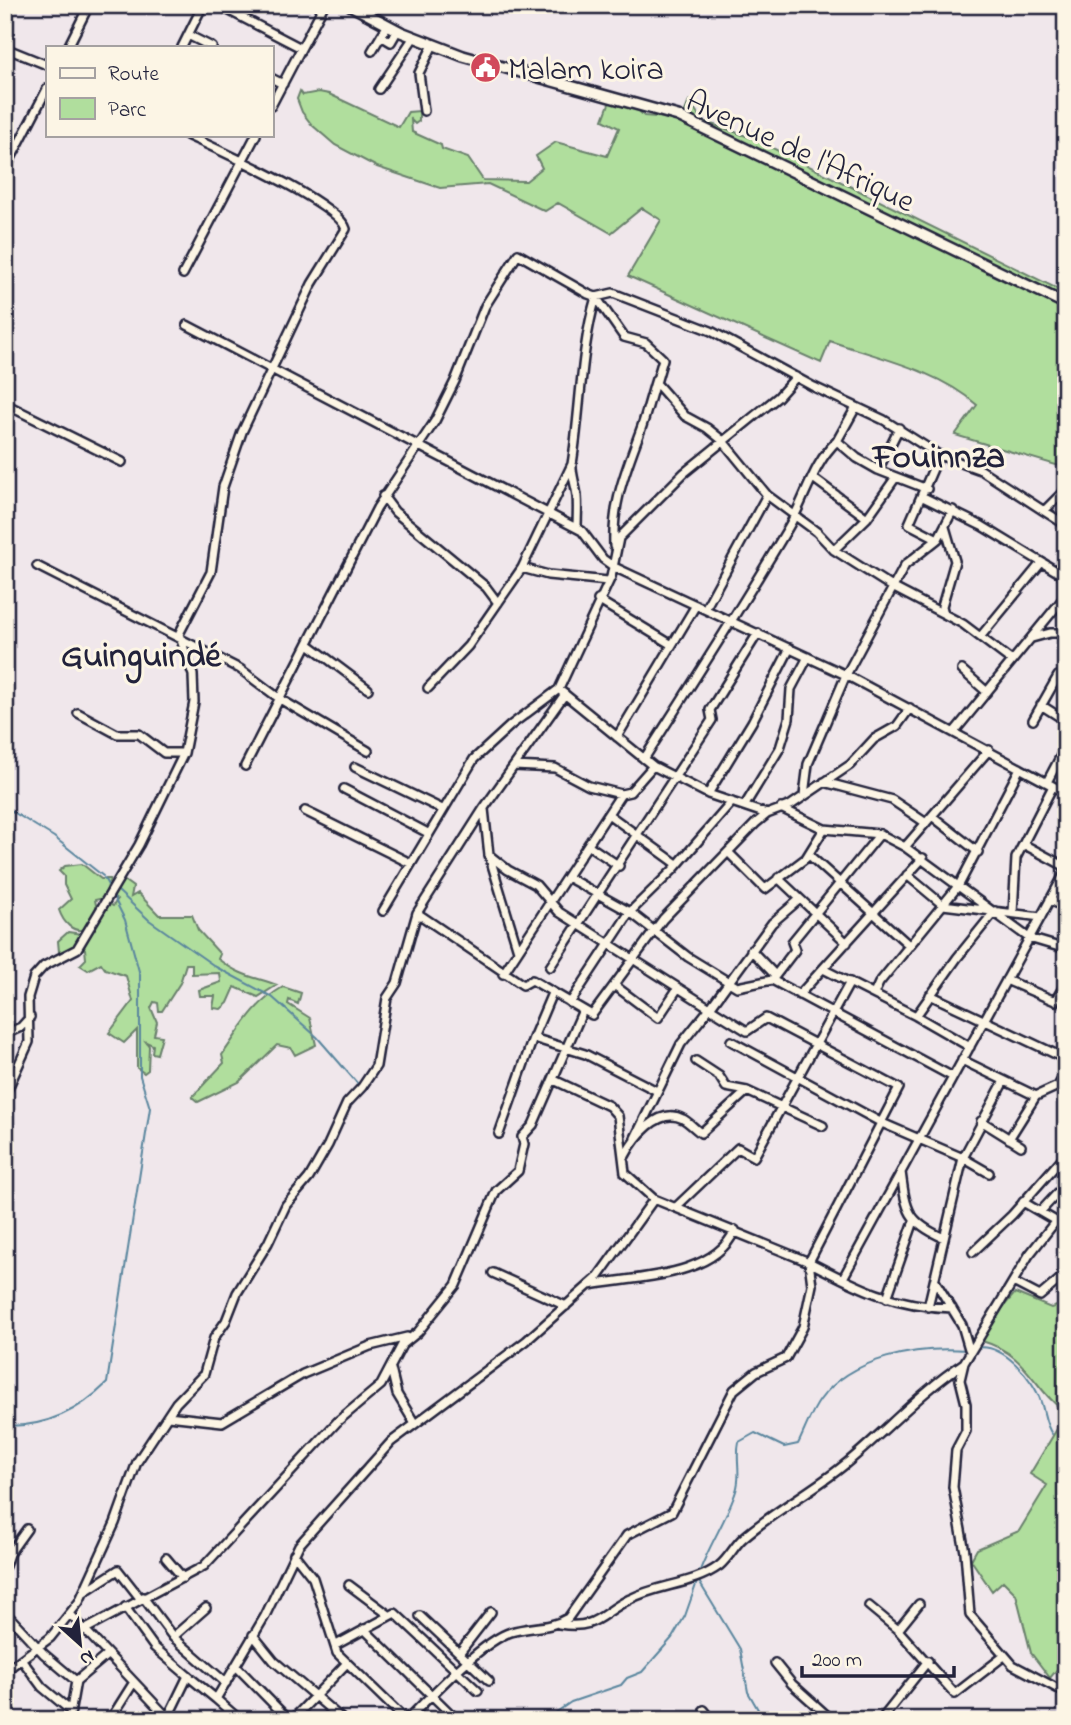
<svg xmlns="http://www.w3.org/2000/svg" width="1071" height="1725" font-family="'Indie Flower',sans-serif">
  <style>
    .green { fill: #b0de9d; stroke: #69806c; stroke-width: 2 }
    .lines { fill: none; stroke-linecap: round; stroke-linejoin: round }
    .stream { stroke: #5a869e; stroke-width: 2 }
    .minor-casing { stroke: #22223b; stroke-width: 12 }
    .major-casing { stroke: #22223b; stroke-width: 14 }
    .minor { stroke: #fcf5e5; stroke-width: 7 }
    .major { stroke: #fcf5e5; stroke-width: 9 }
    .labels { text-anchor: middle; stroke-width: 6; stroke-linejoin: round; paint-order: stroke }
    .poi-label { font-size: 32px; fill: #22223b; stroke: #fcf5e5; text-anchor: start }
    .street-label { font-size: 32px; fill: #22223b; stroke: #fcf5e5 }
    .quarter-label { font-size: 35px; font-weight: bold; fill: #22223b; stroke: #fcf5e5 }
  </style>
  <rect width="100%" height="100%" fill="#f0e7eb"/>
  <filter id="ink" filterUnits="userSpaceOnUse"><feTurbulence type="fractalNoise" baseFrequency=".0143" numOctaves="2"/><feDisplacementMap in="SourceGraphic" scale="14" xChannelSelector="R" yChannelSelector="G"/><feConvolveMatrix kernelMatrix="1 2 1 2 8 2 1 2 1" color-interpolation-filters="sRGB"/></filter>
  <g filter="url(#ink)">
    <path class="green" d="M300 91 303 95 319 92 329 94 399 127 408 112 419 111V121L415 124 411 120 412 132 441 145 442 149 468 158 483 180 526 181 542 168 536 156 556 142 607 156 619 128 603 120 610 101 624 96 644 116 682 119 689 101 703 121 752 138 1066 293V468L955 435 977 405C938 370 879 358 830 341L821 363 628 276 661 220 642 208 611 233 558 203 545 211 488 184 440 188 377 167 335 145 312 125 302 112 297 99Z
      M82 864 101 879H110L104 898 95 900 97 910 86 929C73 934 63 922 59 910L71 899 64 885V876L59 871 65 866Z
      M122 879 133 887 131 897 138 893 159 915H192L198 930 220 954 218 959C242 977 252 976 277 985L258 997 235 987 228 1003 221 1009 213 1008 215 996H200L199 990 221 982 220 973 192 974V964H186L180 983 162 1011H159L158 1003 154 1002 151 1008 157 1022 154 1035 162 1036 157 1054 152 1053 153 1045 146 1042 149 1046 148 1070 144 1073 137 1068V1030L124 1043 109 1033 133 1001 126 976 105 969 101 963 88 970 80 965 86 959 85 949 81 948 107 903 113 906 117 900 111 896Z
      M68 932 82 934 71 950 59 952 58 941Z
      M283 987 301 993 298 1004 289 1000 288 1004 310 1018 316 1045 295 1055 291 1048 277 1045 239 1082 198 1102 192 1097 224 1063 222 1055C243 1026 252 1005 283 987Z
      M1015 1293 1051 1308 1066 1303V1413C1030 1386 1029 1355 982 1341L994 1318Z
      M1066 1414V1659L1050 1678 1031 1653 1016 1594 1003 1581 992 1591 971 1560 977 1549 1019 1531 1047 1485 1030 1474Z"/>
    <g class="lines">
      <path class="stream" d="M5 807 54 837 103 876
        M104 878 109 887
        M117 890 149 920 216 967 272 997 317 1037 357 1083
        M976 1348C1002 1342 1034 1379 1041 1402 1045 1414 1045 1424 1052 1434
        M5 1426C45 1427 79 1411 107 1383L150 1108 140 1076V975L125 920 113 896
        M699 1573C709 1545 727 1519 736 1491 742 1474 735 1460 739 1442L755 1433 784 1447 798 1444C805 1430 811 1412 820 1400 851 1357 918 1346 967 1350
        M698 1580 740 1649 748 1692 760 1713 758 1720
        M545 1720 571 1702 621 1685 627 1678 642 1672 672 1638 685 1616 697 1582"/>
      <defs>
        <path id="minor" d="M218 5 301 48
          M388 25 381 36 391 42 398 30
          M188 35 212 47
          M68 47 89 5
          M182 47 203 5
          M5 48 47 65
          M372 51 381 36
          M271 78 283 84
          M379 89 414 37
          M271 106 324 5
          M424 111 419 73 433 45
          M5 170 47 89
          M183 274 256 135
          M596 297 624 337 646 343 663 359 656 383 685 416 707 428 722 440 767 495 817 532 834 550 894 588 963 624 1012 661
          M187 325 582 531 603 559 614 567 846 675 1066 793
          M5 404 122 462
          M837 441 856 407
          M878 470 927 489
          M813 478 867 518
          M383 496 395 512 486 587 498 603
          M923 497 982 526 1066 577
          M1044 511 1066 525
          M577 528C577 518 578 507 577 496 576 486 571 473 572 464 581 409 580 352 596 297
          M938 539 909 524 939 455
          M614 546C612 500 627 468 642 426 647 411 651 395 656 379
          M834 550 867 518 896 477
          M37 566 240 669 280 699 368 751
          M522 568 548 575 608 581
          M598 600 672 645
          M705 609 767 495
          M944 614 942 606 955 561 945 527
          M981 636 1041 563
          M1032 638 1050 633H1066
          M308 644 368 689
          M962 670 987 692
          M428 688 468 646 522 568 572 464
          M562 692 653 766 708 794 767 814
          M1041 705 1066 721
          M78 713 117 734H139L164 753H184
          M1033 720 1058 676
          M955 731 1066 595
          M617 737 696 605
          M644 759C693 682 742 606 788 528 805 500 813 463 837 441L857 458 878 470 899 428
          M245 766 377 508 435 421 455 381 485 306 518 254 588 294 596 297 613 293 711 331 814 387 884 420 939 455 981 470 1044 511 1066 489
          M514 766 555 768 589 786 621 794 630 792 653 766
          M355 767 442 809
          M824 782 892 800 926 823
          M1047 782 1066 746
          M344 789 428 833
          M708 794 752 722 790 648
          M804 795 808 764 846 675 905 565 938 539 953 510
          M745 805 780 748 789 719 791 689 808 657
          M781 808 824 829 880 834 905 847 1029 938 1066 949
          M484 809 489 855 518 950
          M305 811 410 863
          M608 814 677 864
          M932 816 978 852
          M1023 844 1066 867
          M588 845 619 866
          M905 847 989 750
          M728 852 765 889 806 858 824 829
          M489 855 508 870 536 885 559 912 710 1008 772 923 800 899
          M809 855 910 946
          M907 875 943 905 1041 917
          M567 877 630 912 688 957 737 987 772 980 953 1077
          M778 878 847 943
          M1050 899 1066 909
          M383 911 474 759 511 725 559 689 611 577 619 538 684 473 778 397 796 377
          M417 913 523 985 532 980 592 1015 663 919 756 823 767 814 791 805 850 765 874 739 897 726 910 708
          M1013 913 1016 858 1053 786
          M751 950 775 975
          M550 967 712 720 710 710 758 633
          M823 969 916 1016 970 1047
          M503 974 621 794
          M772 980 795 950 792 942 880 834
          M1006 980 1055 1001 1066 983
          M614 985 658 1018 678 988
          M874 994 879 983 959 885 1020 768
          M799 995 923 858
          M930 995 1066 1059
          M570 1003 630 912 673 870 732 802
          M916 1016 957 958 995 911
          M5 1034 21 1027 30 1017
          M533 1038 585 1054 657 1091
          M731 1041 882 1123 963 1158 989 1173
          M962 1060 1036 1096 1058 1086 1066 1072
          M696 1061 719 1076 726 1087 747 1091 823 1126
          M554 1080 609 1106 618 1116 625 1173 654 1199 809 1262 899 1088 766 1018 747 1031 710 1008 681 1044 635 1138
          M5 1095 29 1042 28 997 34 977 44 966 77 949 139 845 184 753 194 702 193 675 179 634 211 572 223 487 242 432 312 284 346 229C339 203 216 149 187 135
          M981 1121 1021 1146
          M499 1134 533 1038 552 993
          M1009 1139 1036 1096
          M625 1156C634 1138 659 1106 683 1119 689 1122 695 1129 701 1133L747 1091
          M901 1172C906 1210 907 1222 944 1238
          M1023 1202 1066 1227
          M676 1207 738 1148 754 1157 850 982
          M1040 1212 1066 1184
          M1055 1222 1029 1255 964 1363 960 1380 966 1404V1431L956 1450 953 1487 965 1552 970 1615 1013 1665 1066 1693
          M973 1252 1012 1215 1066 1154
          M809 1262C859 1288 893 1306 952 1308
          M493 1273 566 1306
          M843 1278 1066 871
          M935 1281 962 1325 969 1349
          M1013 1282 1040 1296 1066 1274
          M589 1285C633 1277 714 1278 735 1230
          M887 1298 914 1221
          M928 1307 963 1158 1004 1081
          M391 1369 397 1394 415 1424
          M168 1416 222 1422 303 1374 370 1346 407 1337
          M294 1554 313 1578 337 1653 406 1720
          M166 1558 183 1578
          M5 1566 9 1554 27 1529
          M349 1585 389 1615
          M84 1592 118 1570 140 1598
          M143 1597 173 1637 226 1683
          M869 1606 898 1630 955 1694 1004 1656
          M125 1607 154 1647 188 1676
          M5 1612 44 1654 76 1681
          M70 1614 168 1718
          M420 1616 489 1681
          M559 1624C598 1630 599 1614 630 1599 659 1584 693 1585 719 1566 729 1558 734 1546 743 1538 774 1511 811 1492 843 1466 884 1433 919 1393 964 1363
          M364 1629 457 1720
          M84 1630 204 1566 338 1421 381 1385 402 1345 418 1332 456 1285 496 1191 518 1171 524 1144 522 1137 533 1125 583 1010
          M898 1630 919 1604
          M253 1635 274 1661 343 1720
          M173 1637 206 1608
          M336 1645 395 1613 478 1691
          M460 1652 491 1612
          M22 1660 42 1687 71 1711
          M775 1663 792 1684 832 1720
          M236 1666 289 1720
          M5 1671 50 1638 79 1602 115 1523 137 1462 176 1403 204 1374 214 1338 226 1321 237 1293 268 1243 286 1205 309 1178 328 1145 347 1103 362 1087 376 1066 387 998 397 983 417 913 484 808 565 694
          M704 1710 712 1720
          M167 1719 188 1676 216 1699
          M69 1720 76 1681 107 1655
          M110 1720 134 1682
          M240 1720 216 1699 265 1616 299 1545 391 1442 526 1341 597 1278 654 1199
          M292 1720 346 1664
          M407 1720C430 1697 482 1641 511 1632 530 1626 550 1629 568 1618L627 1535 672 1512 734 1390 756 1372 786 1358 803 1327 812 1285 809 1262
          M881 1720 928 1661"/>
        <path id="major" d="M350 5 401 32 463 56 678 116 1066 304"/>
      </defs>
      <use href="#minor" class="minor-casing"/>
      <use href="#major" class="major-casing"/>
      <use href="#minor" class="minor"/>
      <use href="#major" class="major"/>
    </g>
  </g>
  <defs>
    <symbol id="civic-disc" viewBox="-11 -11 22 22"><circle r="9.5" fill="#d1495b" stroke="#fcf5e5"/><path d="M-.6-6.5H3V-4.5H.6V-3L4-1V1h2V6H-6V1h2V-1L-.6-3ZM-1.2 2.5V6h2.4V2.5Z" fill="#fff"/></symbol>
  </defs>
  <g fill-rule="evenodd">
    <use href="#civic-disc" x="468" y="50" width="35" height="35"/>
  </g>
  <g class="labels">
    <g class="poi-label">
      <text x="508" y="79">Malam koira</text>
    </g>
    <g class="street-label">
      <text transform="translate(801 150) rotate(25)" y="11">Avenue de l'Afrique</text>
    </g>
    <g class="quarter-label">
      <text x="939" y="467">Fouinnza</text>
      <text x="141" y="666">Guinguindé</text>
    </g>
  </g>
  <rect width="1071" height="1725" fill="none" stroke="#fcf5e5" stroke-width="28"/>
  <rect x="14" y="14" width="1043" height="1697" fill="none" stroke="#22223b" stroke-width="2.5" filter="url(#ink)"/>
  <rect x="46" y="46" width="228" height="91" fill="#fcf5e5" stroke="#a5a1a1" stroke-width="2"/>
  <rect x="60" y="68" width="35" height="10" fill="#fcf5e5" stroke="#a5a1a1" stroke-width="2"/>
  <text x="108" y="80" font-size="21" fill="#22223b">Route</text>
  <rect x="60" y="98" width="35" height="21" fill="#b0de9d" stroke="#a5a1a1" stroke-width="2"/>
  <text x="108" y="116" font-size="21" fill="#22223b">Parc</text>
  <g transform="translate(80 1644) rotate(153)" stroke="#fcf5e5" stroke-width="5" paint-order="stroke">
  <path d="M0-5L12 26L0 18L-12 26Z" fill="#22223b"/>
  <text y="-10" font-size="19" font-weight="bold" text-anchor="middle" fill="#22223b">N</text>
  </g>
  <path d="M802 1666v10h152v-10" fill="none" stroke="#22223b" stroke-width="3.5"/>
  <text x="812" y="1666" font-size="21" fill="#22223b" stroke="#fcf5e5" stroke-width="5" paint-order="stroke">200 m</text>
</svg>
